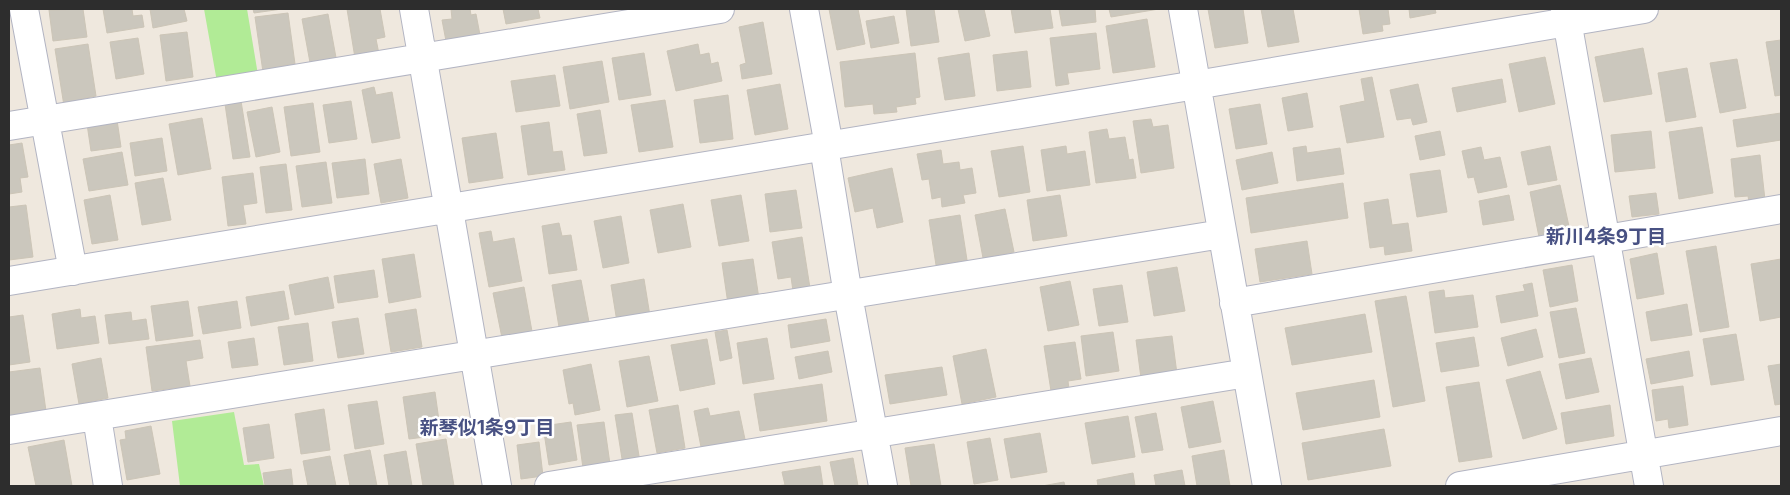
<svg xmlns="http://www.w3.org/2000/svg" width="1790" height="495" font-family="Inter,'Noto Sans JP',sans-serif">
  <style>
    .park { fill: #b1eb96 }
    .building { fill: #cbc7bd; stroke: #ccc5b7 }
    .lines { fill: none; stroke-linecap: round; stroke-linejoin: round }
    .minor-casing { stroke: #b2b4c2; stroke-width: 30 }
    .minor { stroke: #fff; stroke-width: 28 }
    .labels { text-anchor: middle; stroke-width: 5; stroke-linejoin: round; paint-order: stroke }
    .neighbourhood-label { font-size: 19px; font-weight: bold; fill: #485183; stroke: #fff }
  </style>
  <rect width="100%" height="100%" fill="#efe8de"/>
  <path class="park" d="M204 9H247L258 75 217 82Z
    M234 412 244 465 259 464 264 486H180L172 421Z"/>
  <path class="building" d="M83 9 87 37 53 41 49 10Z
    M103 9H132L133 16 142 15 144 27 107 33Z
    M150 9H184L187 21 153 28Z
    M253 9H282L254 13Z
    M347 9H380L385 37 376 39 379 54 355 58Z
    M451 9H470L471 15 476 14 480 35 446 41 442 20 452 19Z
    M503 9H538L540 18 506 24Z
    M829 9H858L865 44 837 50Z
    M906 9H934L939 42 911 46Z
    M958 9H984L990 36 965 41Z
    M1011 9H1050L1053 28 1015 33Z
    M1059 9H1095L1096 22 1062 26Z
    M1109 9H1159L1111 17Z
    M1208 9H1243L1248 43 1215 48Z
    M1261 9H1293L1299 42 1268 47Z
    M1359 9H1388L1390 24 1382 25 1383 31 1363 34Z
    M1409 9H1435L1436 13 1410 18Z
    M288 13 295 64 280 66 281 69 263 72 255 17Z
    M328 14 337 63 311 68 302 19Z
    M894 16 899 43 871 48 866 21Z
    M1147 19 1155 67 1113 73 1106 26Z
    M763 22 772 74 742 79 740 65 746 63 739 27Z
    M187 32 193 77 166 81 160 35Z
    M1096 33 1100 69 1067 73 1069 84 1056 86 1050 38Z
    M138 38 144 74 116 79 110 42Z
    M1781 40V95L1775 96 1766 42Z
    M88 44 96 96 81 99 82 103 64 106 55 49Z
    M698 44 700 55 709 53 711 64 718 62 722 81 676 91 667 51Z
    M1643 48 1652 94 1604 102 1595 57Z
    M1027 51 1031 87 997 91 993 55Z
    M644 53 651 95 619 100 612 58Z
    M915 53 920 97 915 98 916 104 896 107 897 112 874 114 873 104 845 107 840 62Z
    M969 53 975 96 945 100 938 58Z
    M1545 57 1555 104 1519 112 1509 64Z
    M1737 59 1746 108 1720 113 1710 63Z
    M602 61 609 102 570 109 563 67Z
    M1687 68 1696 117 1666 122 1658 73Z
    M555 75 560 106 516 112 511 81Z
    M1372 77 1384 137 1347 143 1340 106 1365 101 1361 79Z
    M1502 79 1506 102 1457 112 1452 88Z
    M780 84 788 129 755 135 747 90Z
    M1418 84 1427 122 1413 125 1411 118 1397 120 1390 90Z
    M374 87 376 95 392 92 400 138 372 143 362 90Z
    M1307 93 1313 127 1288 131 1282 98Z
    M728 95 733 139 700 143 694 100Z
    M665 100 673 147 639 152 631 105Z
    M241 101 250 157 233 159 225 104Z
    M351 101 357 139 329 143 323 105Z
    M313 103 320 152 291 156 284 107Z
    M1260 104 1267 144 1236 149 1229 109Z
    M272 107 280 152 256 157 247 112Z
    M600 110 607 153 584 156 577 114Z
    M1781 113V140L1737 147 1733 120Z
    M202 118 211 169 178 175 169 124Z
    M1151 119 1153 127 1168 125 1174 168 1141 173 1133 121Z
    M117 120 121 147 91 151 87 124Z
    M549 122 553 152 562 151 565 170 528 175 521 126Z
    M1702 127 1713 193 1679 199 1669 132Z
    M1107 129 1109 139 1125 137 1129 160 1133 159 1136 178 1096 183 1089 132Z
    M1440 131 1445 155 1420 160 1415 136Z
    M1651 131 1655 168 1615 172 1611 135Z
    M496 133 503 178 469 183 462 138Z
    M162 138 167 171 135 176 130 143Z
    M22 143 28 177 20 178 22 192 9 194V145Z
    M1023 146 1030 192 999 197 991 151Z
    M1066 146 1067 154 1085 151 1090 185 1047 191 1041 150Z
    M1306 146 1307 153 1340 148 1344 174 1297 181 1293 148Z
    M1550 146 1557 180 1528 185 1521 152Z
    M1481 147 1484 160 1500 157 1507 187 1478 193 1474 177 1468 178 1462 151Z
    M941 150 943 164 959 162 960 170 972 168 976 193 963 195 965 203 942 207 941 197 932 199 929 179 922 180 917 154Z
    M122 152 128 185 89 191 83 159Z
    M1272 152 1278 183 1242 190 1236 160Z
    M1760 155 1765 200 1749 202 1748 196 1735 197 1731 159Z
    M365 159 369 194 337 198 332 163Z
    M401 159 408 198 381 203 374 164Z
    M326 162 332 203 302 207 296 166Z
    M286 164 292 210 266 213 260 167Z
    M892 168 903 222 877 228 873 208 855 212 848 178Z
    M1440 170 1447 212 1417 217 1410 174Z
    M253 173 257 203 243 205 246 224 228 226 222 177Z
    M163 178 171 220 142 225 135 183Z
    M1343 183 1348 218 1251 233 1246 198Z
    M1560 185 1570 231 1539 237 1530 192Z
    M796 190 802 228 770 232 765 194Z
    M1656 193 1659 214 1632 217 1629 196Z
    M110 195 118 240 92 244 84 200Z
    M741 195 749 241 719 246 711 200Z
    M1060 195 1067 236 1033 241 1027 200Z
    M1509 195 1514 220 1483 225 1479 201Z
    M1388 199 1392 225 1408 223 1412 251 1385 255 1384 246 1370 248 1364 203Z
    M683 204 691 247 658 253 650 210Z
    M26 205 33 257 9 260V207Z
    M1005 209 1014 252 983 258 975 215Z
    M960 215 967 260 936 265 929 220Z
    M621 216 629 263 603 268 594 221Z
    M559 223 562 236 571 235 577 270 549 274 542 226Z
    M491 231 493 242 514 238 522 281 489 287 479 233Z
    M802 237 810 288 793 291 791 277 778 279 772 242Z
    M1307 241 1312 274 1260 282 1255 249Z
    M1716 246 1729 327 1700 332 1686 251Z
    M1657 253 1664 294 1637 299 1630 259Z
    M414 254 421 297 389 303 382 259Z
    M753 259 759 299 728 304 722 263Z
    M1781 259V317L1760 321 1751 264Z
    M1572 265 1578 301 1550 307 1543 270Z
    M1177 267 1185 311 1154 316 1147 272Z
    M374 270 378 297 338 303 334 276Z
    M328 277 334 308 295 315 289 285Z
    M644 279 650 316 617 322 611 285Z
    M581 280 589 322 559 327 552 285Z
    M1070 281 1079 325 1048 331 1040 287Z
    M1532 283 1538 316 1501 323 1496 296 1525 291 1523 285Z
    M1122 285 1128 322 1099 326 1093 289Z
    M524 287 533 337 503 343 493 293Z
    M1444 290 1445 298 1473 295 1478 327 1435 333 1429 292Z
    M284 291 289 319 251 326 246 297Z
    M1406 296 1425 401 1393 407 1375 301Z
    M188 301 193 336 156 341 151 306Z
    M237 301 241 328 203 334 198 307Z
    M1687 304 1692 335 1651 341 1646 312Z
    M1576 308 1585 353 1559 358 1550 312Z
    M80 309 81 318 95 316 99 343 57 349 52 314Z
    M416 309 422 347 391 352 385 314Z
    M131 312 132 321 146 319 149 339 109 344 105 315Z
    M1365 314 1372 352 1292 365 1285 328Z
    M23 315 30 362 9 365V317Z
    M358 318 364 354 338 358 332 322Z
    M826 319 830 341 791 348 788 325Z
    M308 323 313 361 284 365 278 327Z
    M1536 329 1543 357 1508 366 1501 338Z
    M727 330 732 358 720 361 715 332Z
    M1113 332 1119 371 1086 376 1081 336Z
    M1736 334 1744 380 1711 385 1703 339Z
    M1172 336 1177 374 1141 378 1136 340Z
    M1474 337 1479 366 1441 372 1436 343Z
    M254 338 258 365 232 368 228 342Z
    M767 338 774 379 743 384 737 343Z
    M707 339 715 384 680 391 671 345Z
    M200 340 203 358 186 361 190 386 152 391 146 347Z
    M1075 342 1081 379 1068 381 1069 389 1051 391 1044 346Z
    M986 349 996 397 962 404 953 356Z
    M828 351 832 372 799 379 795 357Z
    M1689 351 1693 376 1651 384 1646 359Z
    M649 356 658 401 627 407 619 361Z
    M101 358 108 398 79 404 72 364Z
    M1591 358 1599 392 1566 399 1559 364Z
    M591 364 600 410 575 415 573 403 569 404 563 370Z
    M1781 364V404L1775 405 1768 366Z
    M942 367 947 395 890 404 885 375Z
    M40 368 46 411 9 416V372Z
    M1540 371 1557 429 1523 439 1506 380Z
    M1374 380 1380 417 1303 430 1296 393Z
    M1479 382 1492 457 1459 462 1446 387Z
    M822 384 827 421 760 431 754 394Z
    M1683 386 1688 425 1669 428 1668 419 1656 421 1652 390Z
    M435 392 441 435 409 439 403 397Z
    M377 401 384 444 355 449 348 405Z
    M1213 401 1221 442 1189 448 1181 407Z
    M678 405 685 448 657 453 649 410Z
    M1610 405 1614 436 1566 444 1561 413Z
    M708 408 710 416 739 411 746 444 702 452 694 411Z
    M324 409 330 450 301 454 295 414Z
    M632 413 640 462 623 465 615 415Z
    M1156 413 1163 450 1142 453 1135 417Z
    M1128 416 1135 457 1092 464 1085 423Z
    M571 422 577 460 549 465 543 426Z
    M604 422 610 464 583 468 577 425Z
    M269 424 274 458 248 462 243 428Z
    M151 426 160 474 127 480 120 440 126 439 125 431Z
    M1384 429 1391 466 1308 480 1302 443Z
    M1040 433 1047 472 1011 478 1004 439Z
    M990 438 998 480 974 484 967 442Z
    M446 439 454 486H423L416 444Z
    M64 440 72 486H36L28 447Z
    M539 442 543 476 521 479 517 445Z
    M934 444 941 486H911L905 448Z
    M370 450 377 486H350L344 455Z
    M1224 450 1230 486H1197L1192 456Z
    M406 451 412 486H389L384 455Z
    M330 456 336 486H308L303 461Z
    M853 458 858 486H835L830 462Z
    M820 466 823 486H776L785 485 782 472Z
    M291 469 293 486H265L263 473Z
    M1182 470 1185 486H1156L1154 475Z
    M1133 473 1135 486H1098L1097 480Z
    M1064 482 1065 486H1042Z"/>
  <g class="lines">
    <defs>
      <path id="minor" d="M24 9 73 271
        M414 9 497 486
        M804 9 829 146
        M1183 9 1267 486
        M1565 9 1649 486
        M9 126 720 9
        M824 147 848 295 883 486
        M9 281 1196 85 1644 9
        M1234 303 1781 209
        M97 417 108 486
        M9 430 1222 234
        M549 486 1247 373
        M1460 486 1781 431"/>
    </defs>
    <use href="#minor" class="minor-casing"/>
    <use href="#minor" class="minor"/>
  </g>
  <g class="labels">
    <g class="neighbourhood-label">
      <text x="1606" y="243">新川4条9丁目</text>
      <text x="487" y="434">新琴似1条9丁目</text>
    </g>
  </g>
  <rect width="1790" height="495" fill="none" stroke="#2d2d2d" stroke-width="20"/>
</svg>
